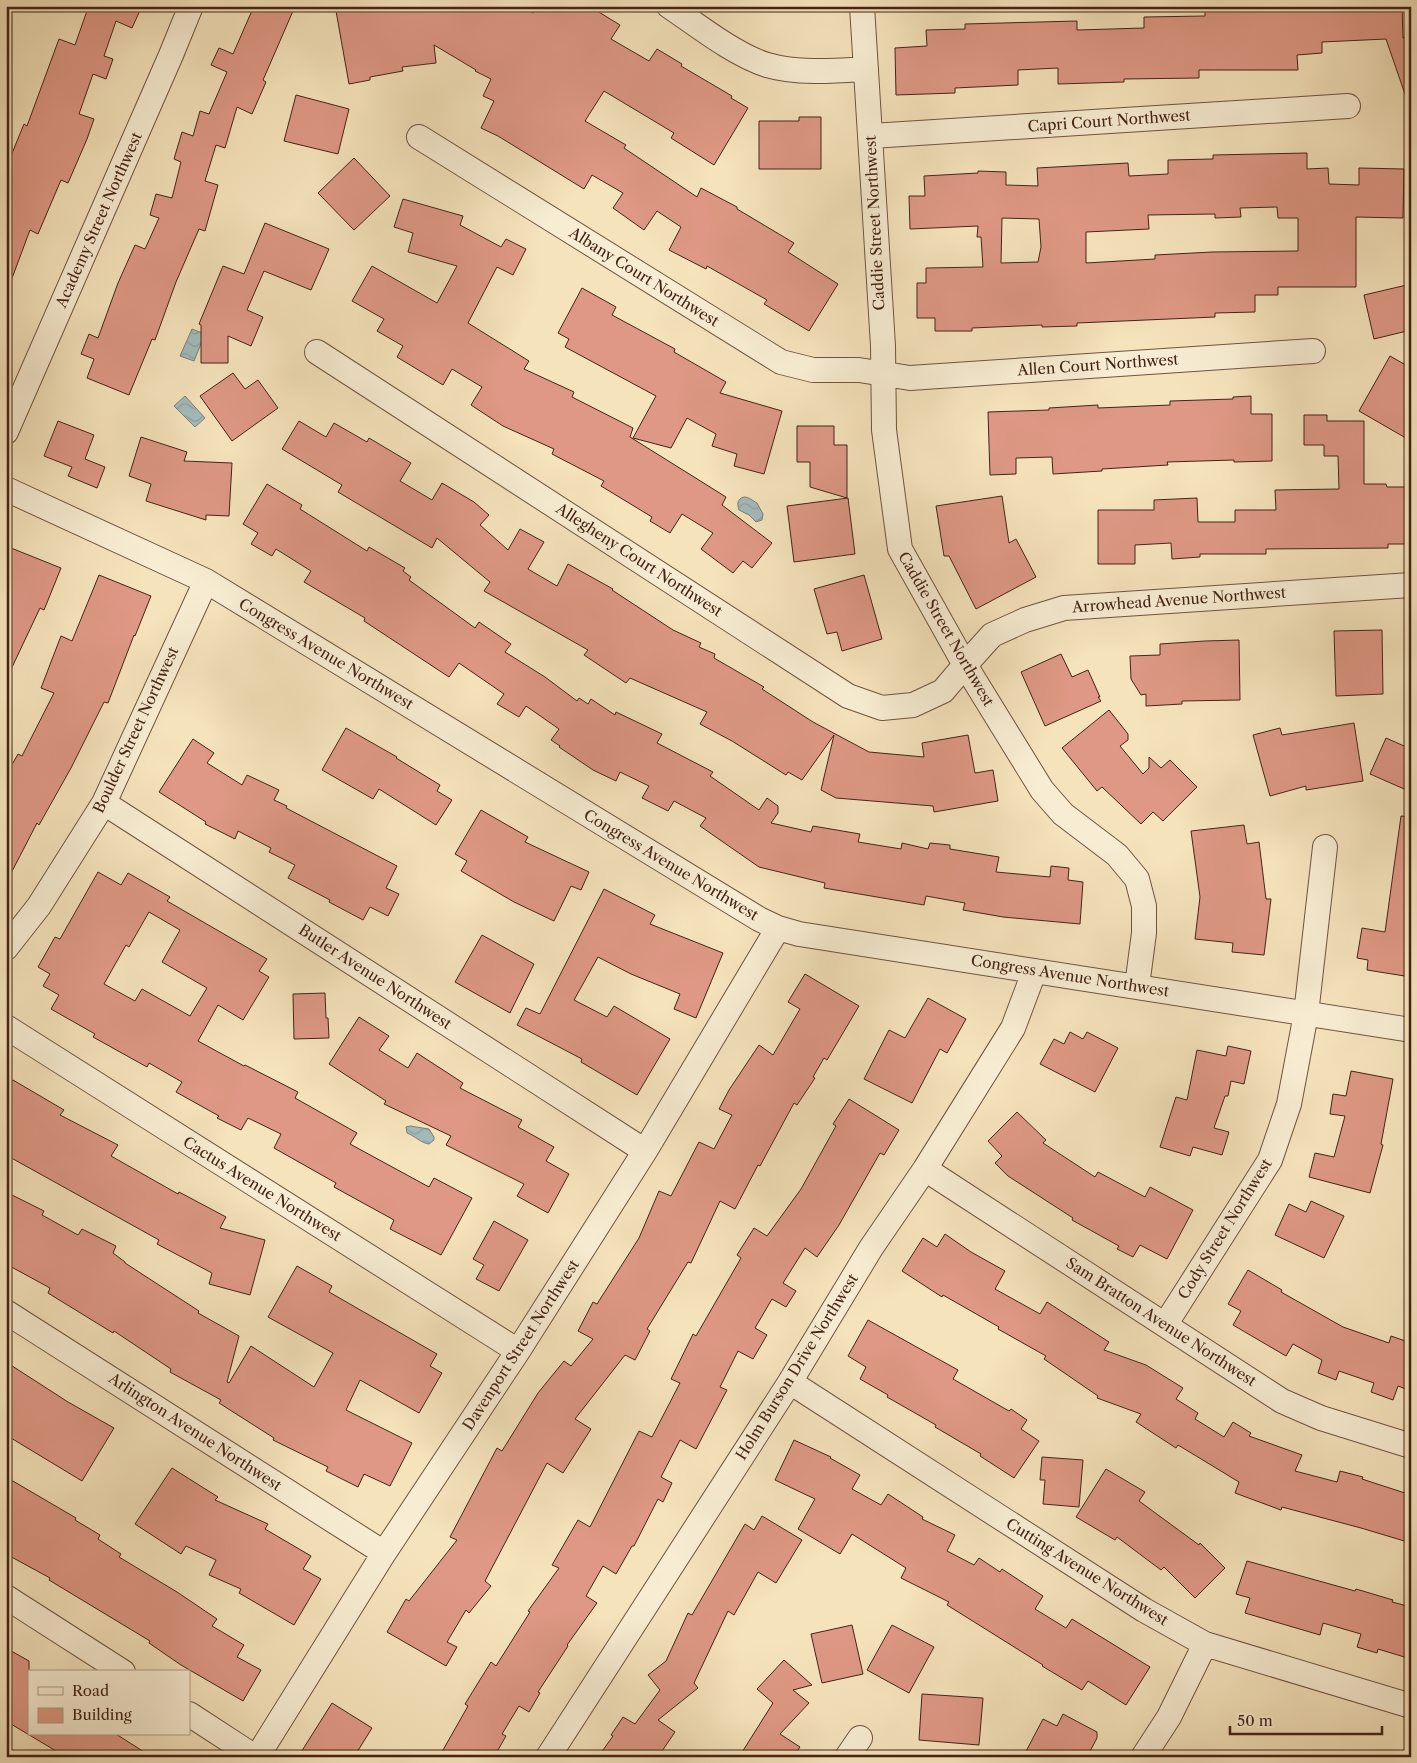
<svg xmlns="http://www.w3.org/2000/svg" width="1417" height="1763" font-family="'Libre Caslon Text',serif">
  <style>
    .water { fill: url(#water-waves); stroke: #7d7e7b }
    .building { fill: #de9885; stroke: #442317; fill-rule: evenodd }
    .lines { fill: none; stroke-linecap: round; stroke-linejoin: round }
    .minor-casing { stroke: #705340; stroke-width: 26 }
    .minor { stroke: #f8edd3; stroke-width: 24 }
    .labels { text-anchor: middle; stroke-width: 5; stroke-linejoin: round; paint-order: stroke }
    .street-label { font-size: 15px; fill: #442317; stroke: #f8edd3 }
  </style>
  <defs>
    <pattern id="water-waves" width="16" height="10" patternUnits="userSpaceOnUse" patternTransform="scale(1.25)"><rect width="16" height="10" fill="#a3bbbd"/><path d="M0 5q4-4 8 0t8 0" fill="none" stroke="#8ea0a2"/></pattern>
  </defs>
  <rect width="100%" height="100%" fill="#f5e3bc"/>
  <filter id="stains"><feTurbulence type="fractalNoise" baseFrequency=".004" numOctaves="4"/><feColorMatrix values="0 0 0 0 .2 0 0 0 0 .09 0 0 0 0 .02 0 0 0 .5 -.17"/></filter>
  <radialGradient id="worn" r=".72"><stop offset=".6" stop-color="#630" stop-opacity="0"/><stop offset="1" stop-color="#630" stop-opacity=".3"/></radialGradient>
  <path class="water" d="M192 329 205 334 194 361 180 356Z
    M185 396 205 418 195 427 174 406Z
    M744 497C749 497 753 501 757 503L763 514 762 520 756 522 749 515 739 510C737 504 737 499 744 497Z
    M410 1126 429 1129 434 1137V1140L429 1144C421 1143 415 1136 407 1133L406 1127Z"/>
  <path class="building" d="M85 6H142L132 28 116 21 104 56 113 59 106 79 93 74 79 114 94 119 87 139 68 183 61 180 38 234 30 230 8 289H6V168L24 124 27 126 59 39 75 45 88 8Z
    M254 6H280L293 11 263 80 266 82 252 114 237 107 225 148 216 145 205 181 218 185 205 231 199 229 176 282 155 340 152 339 129 395 87 378 94 359 81 354 89 334 98 338 118 283 135 245 145 249 159 218 150 215 156 194 172 198 181 162 174 159 182 132 193 136 200 111 209 114 227 72 211 65 219 48 233 54Z
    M368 6H392L393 10 420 6H522L533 13 538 6H589L620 25 611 39 649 61 657 49 682 64 681 66 732 96 731 98 748 108 714 165 671 138 674 133 604 91 585 121 626 145 624 148 697 197 701 188 737 207V209L794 243 788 252 838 284 809 331 764 304 767 300 707 266 706 269 669 250 681 227 657 211 644 230 613 208 623 193 592 175 584 189 498 136 481 128 494 101 483 96 491 79 475 71 476 70 434 45 436 63 402 67 403 71 370 77V80L349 84 336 11Z
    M1266 6H1402L1403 38 1411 36V103H1408L1386 39 1322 42V53L1297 55 1298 70H1199V78L1124 79V82L1058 84V68L1018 70V85L955 88V93L896 95 895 48 927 46 926 30 965 29V24L1077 21V30L1144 28V17L1205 16V11L1266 9Z
    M296 95 349 109 338 154 284 141Z
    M799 117H821V169H759V121H799Z
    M1307 153V169L1328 168 1329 184 1359 185V168L1404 169 1403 218 1356 217V287H1278V295H1255V312L1215 313V317L1077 323V326L1042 327V325L972 328V331H935V318H917V283H926V268L983 267 981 237H977L978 226 910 229 909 196H925L924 176 978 173V171L1006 172V185L1038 186 1037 168 1128 163 1129 176 1168 174V160L1213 159V155ZM1277 207 1278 218H1298V251L1212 252 1155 255V259L1086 263V232L1149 229 1148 215 1215 214V218L1241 217 1240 208ZM1002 218 1039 219 1041 247 1038 262 1001 263Z
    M354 158 390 196 354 230 318 193Z
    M403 199 463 216 460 225 501 247 506 239 526 249 513 275 497 267 468 323 529 361 524 369 574 392 572 397 633 428 630 437 726 497 722 505 772 543 752 568 743 561 733 573 701 549 713 533 682 514 670 533 650 521 652 517 601 486 604 481 552 454 554 449 503 426 471 405 482 387 452 369 443 385 397 357 403 346 377 331 384 319 352 301 372 266 437 303 457 266 408 252 413 233 394 227Z
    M265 223 329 249 311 290 264 271 247 310 263 317 251 346 228 336V363H201V325L199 324 223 266 244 274Z
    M1411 284V330L1374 339 1364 295Z
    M582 288 616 307 612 315 675 349 674 352 726 382 720 393 782 411 764 474 734 466 737 454 712 446 716 434 687 418 671 448 633 438 656 396 565 347 569 339 558 333Z
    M1390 356 1411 368V441L1359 411Z
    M233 373 245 389 258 380 278 408 232 441 200 396Z
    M1251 396V414H1272V461L1234 462V460L1167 462 1168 465 1102 469V471L1053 474 1052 457 1016 458V474L990 475 988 412 1049 410V408L1098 405V408L1170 405V401L1233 399V397Z
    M1304 415H1327V421H1364V484H1386L1387 487H1411V544H1388V548L1266 549V554H1200V557L1172 559 1171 543 1135 545V564H1098V510H1154V500L1197 498 1198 522H1235V510H1276L1275 490 1339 489 1338 456H1324V445H1304Z
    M58 421 94 435 85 459 105 467 97 488 68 476 72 467 44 456Z
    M299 421 326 437 334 423 367 442 369 438 411 463 400 481 432 500 442 483 474 502 489 515 480 525 508 550 520 529 544 542 528 569 557 586 568 564 613 589 612 590 673 630 701 643 699 647 715 654 714 658 764 687 762 689 813 722 869 752 924 757 922 743 968 735 975 773 993 770 998 801 934 812 933 806 836 798 821 790 834 735 802 780 788 772 786 775 732 741 700 724 707 712 630 678 626 683 584 655 588 650 484 591 490 582 437 538 432 548 338 492 342 485 282 449Z
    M797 426H834V445H847V498L810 487V462H797Z
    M141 437 187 452 184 461 232 463 229 516 206 515V520L146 501 151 484 129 476Z
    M267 484 302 505 300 509 367 551 369 547 405 568 403 571 411 577 409 580 475 628 479 622 511 644 505 652 545 677 577 701 579 698 588 704 591 699 615 715 616 712 662 734 657 743 713 772 710 776 759 810 767 798 778 806V813L771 823 811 832 813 826 860 834 858 842 901 849 902 843 928 849 930 843 950 845V849L999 857 996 872 1050 877 1051 866 1069 868 1068 880 1083 882 1080 924 1003 917 963 910 965 903 926 896 924 905 824 888 825 883 759 867 700 826 706 818 674 801 668 811 642 798 649 786 620 772 616 781 593 770 559 747 560 746 551 740 559 729 526 706 519 717 497 704 504 694 459 663 449 677 364 621 365 618 304 582 311 571 276 549 272 556 251 544 258 533 243 524Z
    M1002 496 1009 543 1016 539 1036 577 976 609 949 556H944L936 506Z
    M848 498 855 554 794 562 787 506Z
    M6 546 61 568 44 610 40 608 6 680Z
    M99 575 151 596 135 636 134 635 108 703 104 702 71 768 39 825 37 823 6 883V775L18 754 22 756 54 693 41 688 61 636 72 641Z
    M864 575 882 639 842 651 837 632 827 634 814 589Z
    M1382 630 1383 694 1336 696 1334 631Z
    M1239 640 1240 700 1182 701V704L1146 706V694L1141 695 1131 679 1130 656 1160 655V644L1205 641Z
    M1061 654 1072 677 1088 670 1100 697H1098L1101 701 1045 726 1021 672Z
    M1109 710 1128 734V740L1120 746 1143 774 1149 768V757L1161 768 1170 760 1197 787 1163 821 1153 812 1141 824 1102 787 1097 791 1062 748Z
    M1354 723 1363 781 1306 790V786L1270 796 1253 735 1280 728 1282 735Z
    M346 728 397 757 396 758 440 785 437 791 452 800 436 825 379 789 373 799 322 770Z
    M1386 738 1411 749V792L1370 774Z
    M193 739 214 753 207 763 242 785 247 775 279 790 274 800 287 806 286 808 397 866 386 888 399 894 388 916 370 907 363 920 329 902 330 900 288 878 295 865 269 852 271 848 238 831 235 839 205 824 206 822 159 792Z
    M481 810 528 837 525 842 589 872 581 890 571 886 554 921 514 902 461 871 467 861 455 854Z
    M1401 816 1411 817V977L1367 970 1368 960 1357 958 1362 928 1385 932Z
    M1244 825 1247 844 1259 842 1266 899H1271L1264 955 1232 952 1233 943 1195 939 1200 897 1191 831Z
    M98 872 121 885 128 873 170 897 167 901 267 959 259 971 269 977 243 1020 218 1005 198 1041 244 1066 245 1065 298 1092 295 1098 357 1133 350 1144 429 1187 434 1178 472 1198 441 1255 390 1229 394 1220 334 1187 336 1183 274 1148 281 1134 248 1118 241 1130 217 1118 219 1116 176 1092 182 1082 149 1063 147 1067 93 1037 95 1034 51 1009 59 995 43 986 50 974 38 967 55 937 60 939ZM149 912 180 930 162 962 207 988 190 1016 142 989 135 1001 104 984 126 945 129 947Z
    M604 889 655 915 650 924 723 953 696 1018 674 1009 680 994 631 974 598 957 574 1000 607 1017 614 1006 670 1039 637 1095 581 1062 582 1059 517 1025 526 1008 540 1014Z
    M482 935 534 964 510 1013 455 982Z
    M805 974 859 1006 827 1060 824 1058 813 1077 815 1078 797 1105 794 1103 760 1166 758 1165 735 1209 720 1201 691 1263 688 1262 647 1329 650 1331 635 1360 625 1355 575 1419 591 1429 563 1473 547 1463 485 1581 491 1586 469 1613 466 1610 447 1642 457 1647 446 1666 387 1632 406 1599 409 1601 457 1540 450 1537 497 1448 502 1451 538 1393 564 1361 571 1366 593 1339 578 1331 593 1302 597 1304 639 1238 659 1191 671 1196 699 1142 714 1149 732 1115 719 1109 729 1090 759 1045 773 1055 800 1009 788 1002Z
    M325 993 326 1018H328L329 1038 294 1039 293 994Z
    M928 998 966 1019 947 1053 940 1049 912 1103 864 1079 889 1030 905 1038Z
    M359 1017 389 1036 379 1050 408 1068 417 1053 463 1083 460 1088 522 1120 518 1127 554 1147 546 1161 569 1174 548 1213 517 1196 524 1184 446 1145 451 1136 384 1104 386 1101 329 1064Z
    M1070 1032 1083 1039 1087 1032 1118 1048 1095 1092 1040 1064 1054 1039 1064 1044Z
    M1228 1046 1251 1051 1244 1084 1231 1081 1228 1096H1225L1214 1128 1229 1132 1222 1155 1193 1147 1190 1156 1160 1147 1176 1097 1187 1100 1197 1050 1226 1056Z
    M1351 1071 1393 1079 1381 1144 1383 1145 1370 1193 1309 1177 1315 1153 1334 1157 1345 1116 1330 1114 1333 1094 1346 1096Z
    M13 1080 64 1110 60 1115 118 1145 111 1156 178 1194 179 1192 226 1217 220 1228 265 1240 250 1295 209 1284 212 1273 157 1244 159 1240 6 1155V1091Z
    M849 1099 899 1130 884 1155 880 1153 839 1225 817 1257 805 1248 783 1283 796 1291 786 1307 772 1299 755 1328 767 1335 753 1359 738 1351 720 1387 727 1390 696 1449 680 1440 661 1477 672 1483 663 1502 658 1499 634 1546H632L616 1574 603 1566 586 1596 597 1603 567 1645 568 1646 538 1692 540 1693 529 1712 519 1706 502 1734 506 1736 494 1757H439L468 1706 465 1704 491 1662 496 1666 530 1612 528 1611 559 1568 552 1565 578 1520 590 1527 639 1431 652 1437 680 1383 671 1379 693 1334 696 1336 741 1258 737 1255 754 1228 767 1236 801 1189 836 1126 833 1124Z
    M1017 1112 1046 1140 1043 1143 1095 1177 1098 1172 1145 1197 1150 1187 1193 1210 1167 1259 1140 1245 1133 1257 1117 1249 1119 1246 1072 1220 1073 1218 1008 1176 995 1163 1002 1156 988 1141Z
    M6 1192 44 1211 42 1215 78 1235 82 1229 116 1246 113 1253 125 1262V1263L199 1311 198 1313 239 1336 227 1382 229 1383 251 1346 314 1387 333 1353 268 1317 297 1266 332 1286 329 1292 437 1354 430 1366 442 1373 419 1413 360 1380 346 1410 412 1443 390 1486 364 1474 358 1487 326 1471 328 1467 273 1440 274 1438 219 1403 221 1400 170 1372 171 1369 114 1331 113 1333 48 1293 50 1288 6 1264Z
    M1311 1201 1344 1216 1324 1258 1275 1235 1289 1204 1306 1212Z
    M494 1221 528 1240 499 1291 476 1279 484 1265 473 1259Z
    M945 1234 971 1252 1005 1271 995 1289 1040 1314 1047 1302 1109 1342 1104 1350 1146 1365 1183 1388 1176 1399 1198 1413 1195 1419 1224 1437 1233 1422 1251 1433 1249 1436 1302 1455 1295 1471 1337 1482 1340 1471 1363 1477 1362 1479 1411 1495V1543L1361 1528 1282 1507 1281 1510 1235 1493 1239 1482 1178 1445 1176 1448 1136 1422 1141 1414 1097 1398 1098 1396 1044 1359 1046 1356 998 1329 999 1327 943 1295 942 1297 902 1271 923 1238 937 1247Z
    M1248 1270 1282 1290 1281 1292 1343 1327 1389 1343 1391 1336 1411 1343V1391L1398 1386 1393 1400 1371 1392 1374 1383 1339 1371 1336 1380 1318 1373 1322 1360 1293 1344 1286 1356 1233 1325 1241 1311 1228 1304Z
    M868 1320 958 1370 953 1379 1009 1411 1011 1409 1027 1420 1021 1429 1039 1441 1014 1478 980 1456 981 1454 935 1427 936 1425 887 1397 888 1395 860 1379 866 1367 848 1356Z
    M6 1362 68 1402 114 1428 82 1481 6 1435Z
    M794 1440 831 1457 830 1458 860 1475 852 1489 881 1505 888 1494 923 1517 922 1519 955 1535 947 1551 974 1565 979 1558 1000 1572 1002 1569 1043 1596 1035 1609 1066 1628 1072 1619 1150 1667 1126 1705 1088 1681 1082 1690 1042 1666 1043 1665 947 1605 949 1602 901 1578 906 1568 852 1534 840 1554 798 1529 815 1499 775 1480Z
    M1042 1457 1083 1460 1079 1507 1043 1504 1045 1480H1040Z
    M172 1468 218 1497 215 1500 268 1524 265 1529 311 1556 303 1569 321 1579 294 1625 239 1593 241 1589 209 1575 216 1560 186 1546 181 1554 135 1524Z
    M1106 1469 1145 1492 1139 1501 1199 1545 1200 1543 1225 1568 1195 1598 1164 1567 1161 1570 1117 1537 1115 1540 1076 1517Z
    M6 1477 76 1518 75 1520 100 1535 98 1539 121 1554 119 1557 177 1592 217 1619 212 1626 244 1645 237 1657 261 1670 243 1701 181 1665 149 1643 150 1641 49 1580 50 1578 6 1554Z
    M762 1516 802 1540 776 1583 758 1572 734 1615 728 1611 694 1683 698 1688 658 1720 675 1732 658 1757H598L613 1736 611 1735 623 1717 635 1724 660 1690 648 1675 666 1661 688 1613 692 1615 745 1524 754 1530Z
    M1247 1561 1355 1591 1356 1589 1393 1600 1392 1602 1411 1607V1659L1378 1649 1377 1653 1357 1647 1361 1634 1323 1623 1320 1635 1245 1613 1250 1598 1236 1594Z
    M852 1625 863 1674 822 1683 811 1634Z
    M892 1625 934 1647 909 1693 867 1670Z
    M6 1648 29 1661V1734H116L152 1757H66L6 1721Z
    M784 1660 812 1685 793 1690 809 1703 780 1734 800 1747 793 1757H739L773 1703 757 1689Z
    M922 1694 983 1698 979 1745 919 1740Z
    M332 1703 372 1728 354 1757H298Z
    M1063 1714 1097 1732V1738L1087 1757H1023L1043 1719 1057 1726Z"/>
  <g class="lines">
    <defs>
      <path id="minor" d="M669 6C697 25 735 55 767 65 798 74 834 71 866 69
        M862 6 883 346 884 430 900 549 965 665 1042 790 1063 814 1117 855 1137 879 1144 906V933L1137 986
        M871 136 1348 106
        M419 137 781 362 813 370H859L910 378 1313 351
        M317 352 848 696 882 708 913 705 943 691 965 665 992 635 1025 620 1064 608 1411 585
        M6 432 171 55 191 6
        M6 489 206 581 759 919 778 928 799 934 1411 1030
        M104 803 645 1151
        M6 948 39 906 104 803 206 581
        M6 1027 518 1351
        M925 1169 1282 1401 1321 1418 1411 1446
        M6 1312 384 1553
        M1165 1325 1270 1160 1289 1104 1306 1014 1325 847
        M790 1382 1144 1610 1205 1644 1411 1706
        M6 1597 123 1672
        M189 1714 255 1757
        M257 1757 384 1553 518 1351 645 1151 778 928
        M548 1757 790 1382 871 1248 925 1169 1013 1028 1034 972
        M847 1757 860 1738
        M1143 1757 1169 1717 1205 1644"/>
    </defs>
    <use href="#minor" class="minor-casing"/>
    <use href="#minor" class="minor"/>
  </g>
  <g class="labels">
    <g class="street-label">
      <text transform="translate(1109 121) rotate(-4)" y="5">Capri Court Northwest</text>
      <text transform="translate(99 220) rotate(-66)" y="5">Academy Street Northwest</text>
      <text transform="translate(875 223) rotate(-93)" y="5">Caddie Street Northwest</text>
      <text transform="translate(644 277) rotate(32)" y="5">Albany Court Northwest</text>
      <text transform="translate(1098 365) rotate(-4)" y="5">Allen Court Northwest</text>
      <text transform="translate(639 560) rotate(33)" y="5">Allegheny Court Northwest</text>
      <text transform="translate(1179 600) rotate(-4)" y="5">Arrowhead Avenue Northwest</text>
      <text transform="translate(946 629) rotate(60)" y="5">Caddie Street Northwest</text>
      <text transform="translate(326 654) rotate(31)" y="5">Congress Avenue Northwest</text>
      <text transform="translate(136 730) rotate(-65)" y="5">Boulder Street Northwest</text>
      <text transform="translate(671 865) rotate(31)" y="5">Congress Avenue Northwest</text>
      <text transform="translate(1070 976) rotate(9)" y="5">Congress Avenue Northwest</text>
      <text transform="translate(375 977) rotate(33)" y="5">Butler Avenue Northwest</text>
      <text transform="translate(262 1189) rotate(32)" y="5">Cactus Avenue Northwest</text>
      <text transform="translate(1225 1229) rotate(-58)" y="5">Cody Street Northwest</text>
      <text transform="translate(1161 1322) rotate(33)" y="5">Sam Bratton Avenue Northwest</text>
      <text transform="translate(521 1345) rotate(-57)" y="5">Davenport Street Northwest</text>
      <text transform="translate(797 1367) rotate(-58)" y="5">Holm Burson Drive Northwest</text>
      <text transform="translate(195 1432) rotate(33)" y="5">Arlington Avenue Northwest</text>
      <text transform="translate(1087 1572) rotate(32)" y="5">Cutting Avenue Northwest</text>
    </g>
  </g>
  <rect width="1417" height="1763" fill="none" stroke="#f5e3bc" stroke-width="25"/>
  <rect x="8" y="8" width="1402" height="1748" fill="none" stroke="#442317" stroke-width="2.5"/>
  <rect x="12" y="12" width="1392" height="1738" fill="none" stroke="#442317"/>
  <rect x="28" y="1670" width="162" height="65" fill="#f8edd3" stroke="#b09c88"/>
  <rect x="38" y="1687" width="25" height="8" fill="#f8edd3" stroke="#b09c88"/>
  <text x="72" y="1696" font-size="15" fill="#442317">Road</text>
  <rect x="38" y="1708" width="25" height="15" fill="#de9885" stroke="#b09c88"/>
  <text x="72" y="1720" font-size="15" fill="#442317">Building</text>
  <path d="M1230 1726v8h152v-8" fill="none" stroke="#442317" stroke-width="2.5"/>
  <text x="1237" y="1726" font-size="15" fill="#442317" stroke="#f8edd3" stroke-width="4" paint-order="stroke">50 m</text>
  <rect width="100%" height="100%" filter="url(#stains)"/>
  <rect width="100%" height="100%" fill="url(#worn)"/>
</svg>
